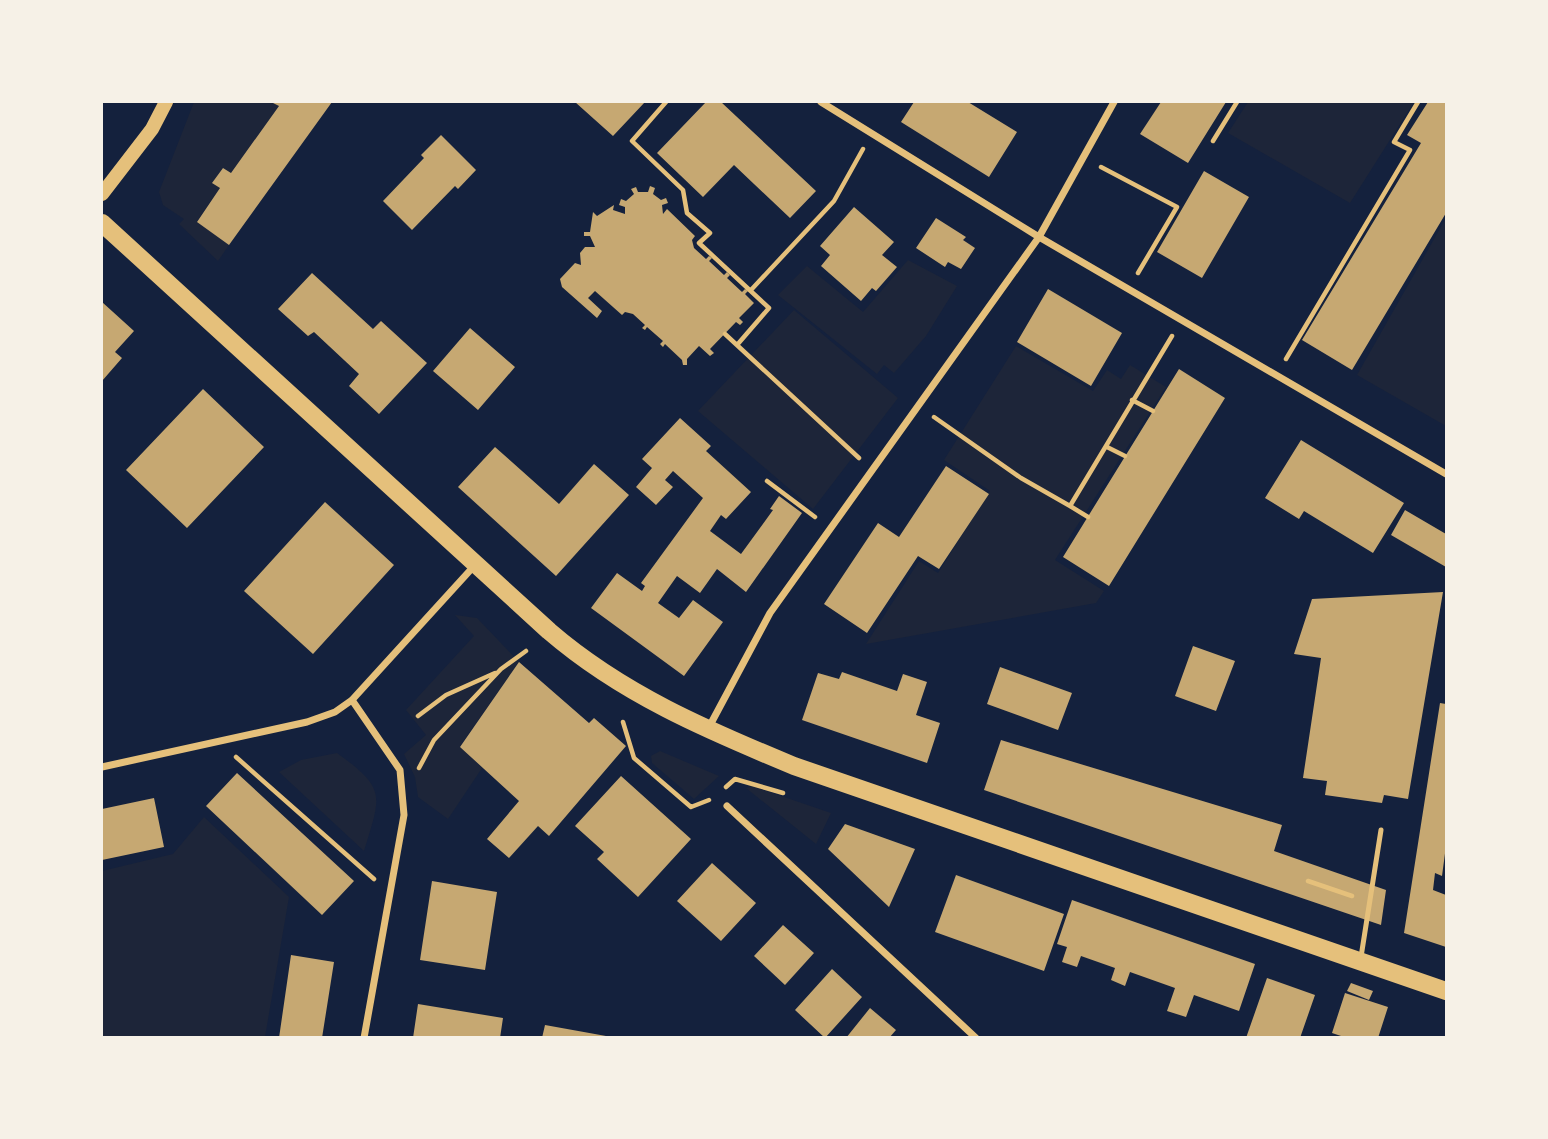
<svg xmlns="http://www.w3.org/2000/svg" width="1548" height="1139" font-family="Lato,sans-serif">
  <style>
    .green { fill: #1d2539 }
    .building { fill: #c6a872 }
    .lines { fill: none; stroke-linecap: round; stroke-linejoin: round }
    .path { stroke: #e5c07b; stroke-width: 4.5 }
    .service { stroke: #e5c07b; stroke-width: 5 }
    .minor { stroke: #e5c07b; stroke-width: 7 }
    .secondary { stroke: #e5c07b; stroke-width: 14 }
    .primary { stroke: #e5c07b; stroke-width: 18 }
  </style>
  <rect width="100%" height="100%" fill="#14213d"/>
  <path class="green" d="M194 102H271L279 106 231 173 223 168 213 182 220 188 197 221 229 245 218 261 179 224 184 219 163 205 159 192Z
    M1248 102H1414L1350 203 1228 133Z
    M1446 218V426L1357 375Z
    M908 260 957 286 926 336 894 373 884 365 877 374 778 295 807 266 863 312Z
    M794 310 898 398 813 509 698 411Z
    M1016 346 1093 391 1107 370 1121 379 1130 365 1166 387 1055 560 1104 591 1096 603 866 644 919 561 938 573 990 491 944 460Z
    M455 615 477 618 519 662 460 746 482 768 448 819 418 797 415 777 404 754 426 735 406 710 474 636Z
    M660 751 719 776 694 799 652 763 651 756Z
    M337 753C387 789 381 795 364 851L279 772 301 760Z
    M752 786 831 813 816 844 746 788Z
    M204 817 289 897 265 1037H102V871L173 854Z"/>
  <path class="building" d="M271 102H332L229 245 197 222 220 188 212 183 223 168 231 173 279 106Z
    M575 102H645L613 136Z
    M706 102H721L816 191 790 218 734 165 703 197 657 153Z
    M914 102H968L1017 132 989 177 901 122Z
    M1161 102H1226L1188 163 1140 134Z
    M1428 102H1446V213L1352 370 1302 340 1421 143 1407 135Z
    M441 135 476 170 458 189 455 186 412 230 383 201 424 158 421 155Z
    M1204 171 1249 197 1202 278 1157 252Z
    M650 186 655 188 653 194 661 200 666 198 668 203 662 205 663 214 667 209 695 236 692 240 694 248 706 259 709 256 712 258 709 261 724 275 727 272 730 275 727 278 742 292 745 289 748 291 745 294 754 303 739 318 743 322 740 325 736 322 710 349 714 353 710 356 699 346 687 359V365H683L682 360 665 344 663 347 660 344 663 341 647 327 645 330 642 328 645 325 633 314 625 312 622 315 595 291 588 298 602 311 597 318 562 287 560 279 575 263 581 265 580 253 585 247H595L590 236H584V232H590L593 212 597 216 614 205 613 210 625 214V207L619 205 621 199 626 201 634 194 631 189 636 187 638 192H648Z
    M854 207 894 242 882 255 897 267 876 291 872 288 861 301 821 266 830 255 820 246Z
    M936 218 966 237 963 240 975 248 961 269 948 262 945 267 916 248Z
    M312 273 373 329 381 321 427 363 379 414 349 386 359 374 314 332 308 336 278 309Z
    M1048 289 1122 333 1091 386 1017 342Z
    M102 302 134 331 115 352 122 358 102 381Z
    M470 328 515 367 478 410 433 371Z
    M1179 369 1225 398 1109 586 1063 557Z
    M203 389 264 447 187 528 126 470Z
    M680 418 711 446 706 451 751 492 726 519 721 515 710 531 741 554 773 510 770 509 779 496 802 513 746 592 717 569 700 593 677 576 658 603 679 618 693 600 723 622 684 676 591 608 617 573 642 591 645 586 641 583 703 498 673 471 665 480 673 487 656 505 636 487 652 468 642 459Z
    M1301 440 1404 503 1373 553 1304 511 1299 519 1265 498Z
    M495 447 559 504 594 464 629 495 556 576 458 487Z
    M946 466 989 494 939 569 918 556 867 633 824 604 878 523 899 537Z
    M325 502 394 565 313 654 244 591Z
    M1405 510 1446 534V567L1391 535Z
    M1443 592 1408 799 1384 795 1382 803 1325 795 1327 781 1303 778 1321 658 1294 654 1312 599Z
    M1193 646 1235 661 1216 711 1175 696Z
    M519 662 589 723 594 718 626 746 549 836 538 826 509 858 487 839 519 801 460 747Z
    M1000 667 1072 693 1058 730 987 704Z
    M842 672 897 691 903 674 927 682 916 715 940 723 927 763 802 720 818 673 839 679Z
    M1440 703 1446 704V846L1442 876 1435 873 1433 890 1446 895V947L1404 933Z
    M1001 740 1282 825 1274 851 1386 890 1381 925 984 790Z
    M237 773 354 881 322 915 206 806Z
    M621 776 691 839 638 897 597 859 604 852 575 826Z
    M154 798 164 847 102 860V809Z
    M845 824 915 849 889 907 828 849Z
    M712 863 756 903 721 941 677 901Z
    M956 875 1064 914 1044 971 935 932Z
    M432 881 497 892 485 970 420 960Z
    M1072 900 1255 964 1239 1011 1194 995 1186 1017 1167 1011 1175 988 1130 972 1125 986 1111 980 1115 968 1081 956 1077 967 1062 962 1067 947 1057 944Z
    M783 925 814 953 785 985 754 956Z
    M291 955 334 962 322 1038H279Z
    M832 969 862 997 825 1038 795 1010Z
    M1267 978 1315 995 1300 1038H1246Z
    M1351 983 1373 991 1369 1000 1347 991Z
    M1345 993 1388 1007 1378 1038H1347L1332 1033Z
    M418 1004 503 1018 500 1038H413Z
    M870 1008 896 1030 889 1038H846Z
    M545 1025 606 1036V1038H542Z"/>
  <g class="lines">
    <path class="path" d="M666 102 632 141 683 190 687 213 710 233 699 243 769 308 737 345
      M1213 141 1237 102
      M1101 167 1177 207 1138 273
      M751 290 834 201 863 149
      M725 334 859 458
      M1286 359 1410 150 1394 142 1418 102
      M1132 400 1153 411
      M934 417 1021 478 1070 506 1172 336
      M1107 447 1125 456
      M767 481 815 517
      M1070 506 1088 517
      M418 716 446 695 495 673
      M623 722 634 758 691 807 709 800
      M236 757 374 879
      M419 768 434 740 501 669 526 651
      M726 787 735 779 783 793
      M1308 881 1352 896"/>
    <path class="service" d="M1361 957 1381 830"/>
    <path class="minor" d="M821 102 1039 237 1446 474
      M352 700 400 770 404 815 364 1038
      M708 729 770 613 1039 237 1114 102
      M102 767 307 722 335 712 352 700 475 565
      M727 806 976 1038"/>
    <path class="secondary" d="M102 194 152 129 166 102"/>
    <path class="primary" d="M102 223 549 631C622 694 707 730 794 766L1446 991"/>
  </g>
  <rect width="1548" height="1139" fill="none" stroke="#f6f1e7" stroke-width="206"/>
</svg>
